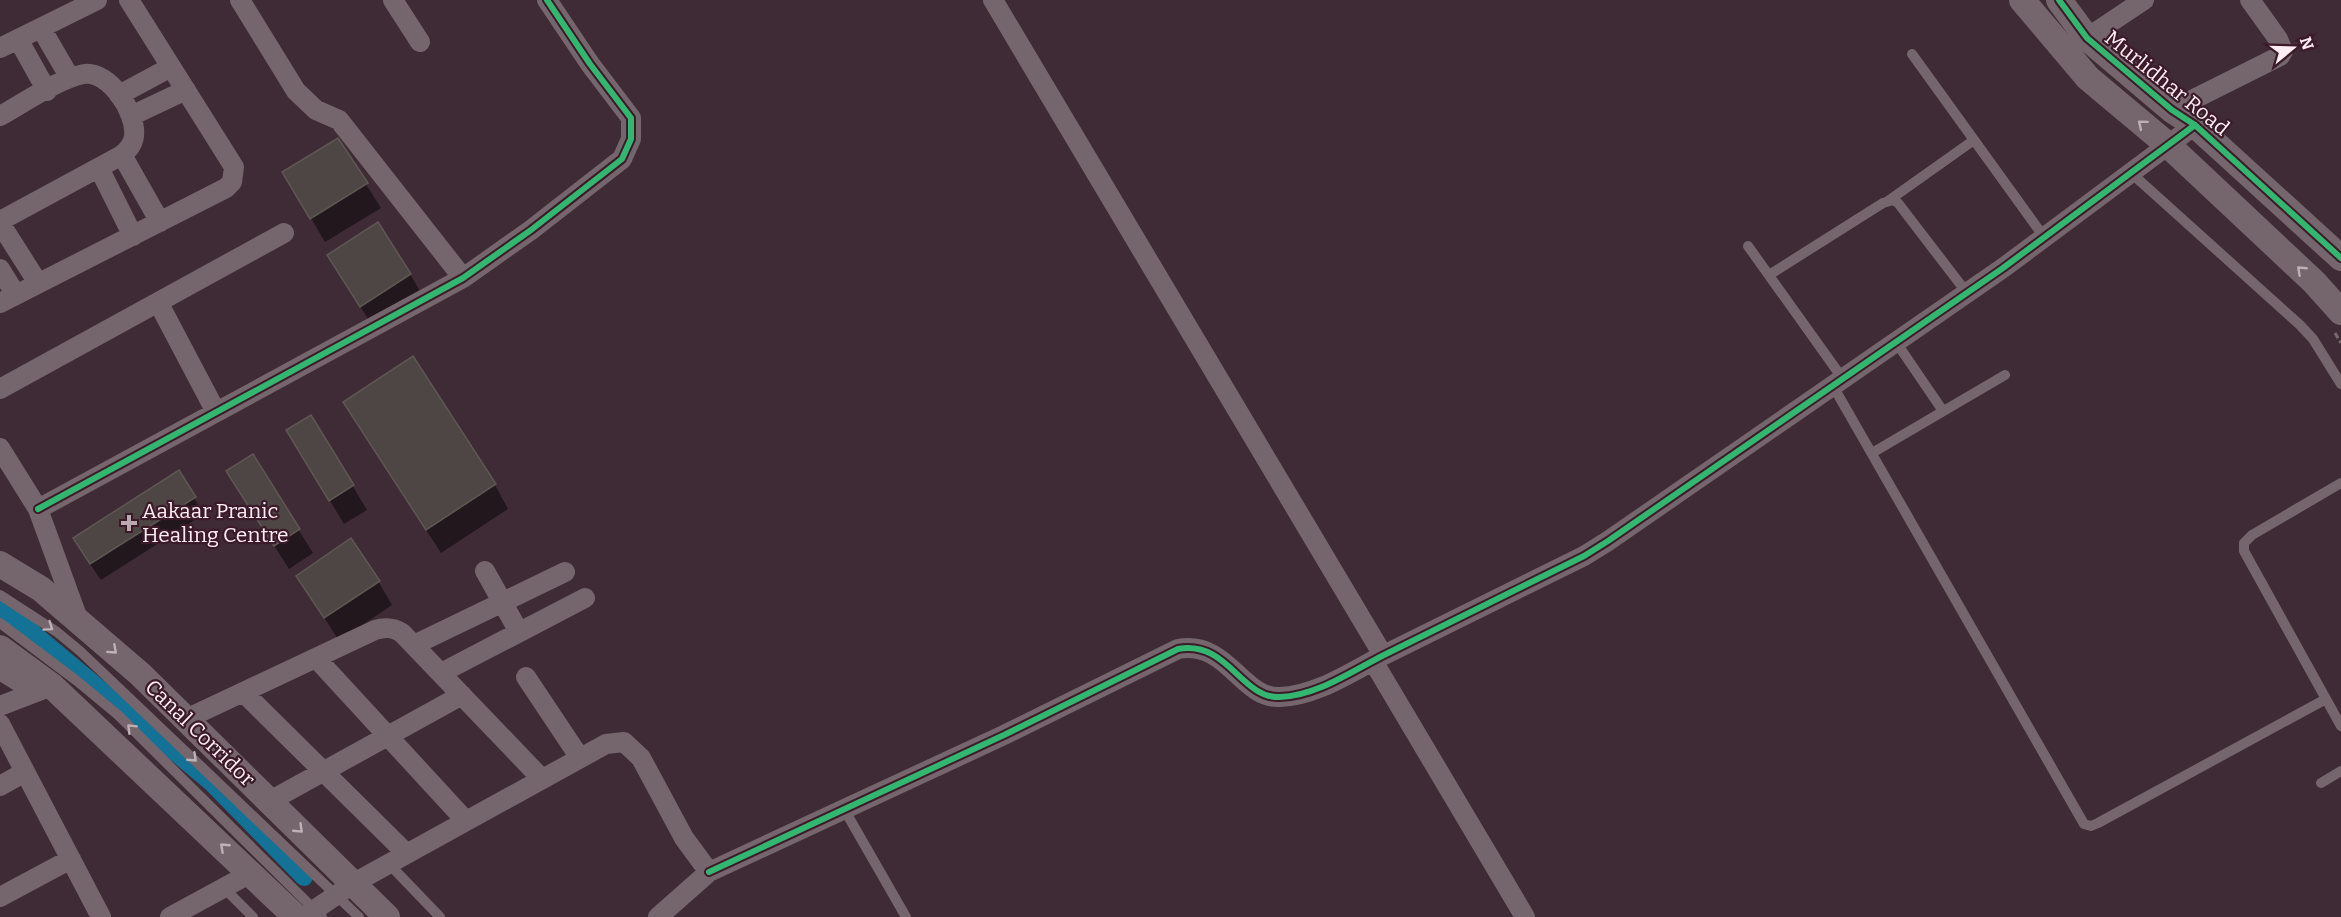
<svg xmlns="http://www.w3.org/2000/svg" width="2341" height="917" font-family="Bitter,serif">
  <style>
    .shadow { fill: #0007 }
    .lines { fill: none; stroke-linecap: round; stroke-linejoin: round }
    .canal { stroke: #147297; stroke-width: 18 }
    .building { fill: #4e4644; stroke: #5f5754; stroke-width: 1.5 }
    .path { stroke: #786970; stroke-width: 3; stroke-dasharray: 6 3; stroke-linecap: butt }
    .service { stroke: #75656c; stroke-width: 10 }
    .minor { stroke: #75656c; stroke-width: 20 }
    .tertiary { stroke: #75656c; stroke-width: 26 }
    .cycleway-casing { stroke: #3c1a2a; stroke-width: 10 }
    .cycleway { stroke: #33b770; stroke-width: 6 }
    .oneway { stroke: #bfb0b6 }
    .poi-dot { fill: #baa9b0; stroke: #3c1a2a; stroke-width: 2 }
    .labels { text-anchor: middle; stroke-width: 4.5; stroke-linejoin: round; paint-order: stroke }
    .street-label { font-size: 21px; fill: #fcedf3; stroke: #3c1a2a }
    .poi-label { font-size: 21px; fill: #fcedf3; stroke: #3c1a2a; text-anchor: start }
  </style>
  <rect width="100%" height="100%" fill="#3f2b35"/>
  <path class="shadow" d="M338 140 381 208 325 242 298 196Z
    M410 274 424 298 375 330 343 279Z
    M311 417 367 510 344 524 302 454Z
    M359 426 495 485 508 509 441 553Z
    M252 456 313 553 289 569 242 495Z
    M194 498 204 514 101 580 84 555Z
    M298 576 378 581 392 605 339 641Z"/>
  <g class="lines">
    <path class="canal" d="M0 610 23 625 211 782 304 877"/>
  </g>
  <path class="building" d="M338 138 368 183 310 219 282 172Z
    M378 222 411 274 360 307 327 255Z
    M413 356 496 484 426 530 343 402Z
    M311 415 354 485 329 501 286 430Z
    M253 454 300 529 274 546 226 471Z
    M179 470 196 497 90 564 73 538Z
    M351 538 380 581 324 618 296 576Z"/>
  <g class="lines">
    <path class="path" d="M2335 333 2341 343"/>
    <path class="service" d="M1912 54 2044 237
      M2130 172 2300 325 2313 339 2341 384
      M1888 201 1974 140
      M1748 246 1843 379
      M1769 275 1883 203 1893 200 1898 203 1967 293
      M1896 342 1943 411
      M1833 386 2084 824 2091 826 2098 823 2326 699
      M1872 453 2005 375
      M2341 483 2252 535 2244 543V551L2341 726
      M0 595 57 632 80 651 359 917
      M0 623 77 681 118 715 322 917
      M2321 783 2341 771
      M844 809 906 917
      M389 864 440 917
      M224 888 253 917"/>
    <path class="minor" d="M240 0 296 91 316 110 339 120 463 278
      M393 0 420 42
      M993 0 1383 655
      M41 28 70 78
      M2087 38 2144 0
      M18 39 47 91
      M0 48 97 0
      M119 95 171 67
      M2172 110 2280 56 2283 51 2278 39 2250 0
      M0 116C22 104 60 78 84 74 109 70 137 113 134 136 133 145 128 150 122 155L0 221
      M131 116 186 90
      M122 155 160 222
      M99 168 133 236
      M0 223 38 283
      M0 269 16 295
      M158 302 216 412
      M0 303 226 188 232 182 234 167 129 0
      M0 389 284 233
      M0 448 38 509 78 619
      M38 509 463 278 531 230 622 159 631 139V118L590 64 547 0
      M485 571 519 632
      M414 645 565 572
      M316 658 466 821
      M1373 661 1525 917
      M0 670 34 691
      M441 673 585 598
      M526 677 580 758
      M243 692 407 854
      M0 706 52 686
      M186 719 375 630C385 627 393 627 402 633L542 779
      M0 724 101 917
      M0 786 25 772
      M270 801 462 695
      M709 872 1004 735 1178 649C1228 640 1241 699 1280 697 1318 696 1355 669 1388 653 1453 621 1519 588 1584 556L1608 541 2003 268 2195 125
      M0 897 71 859
      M170 917 251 873
      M304 917 354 883 606 744 624 742 641 758 684 838 709 872 658 917"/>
    <path class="tertiary" d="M2022 0 2088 78 2168 145 2314 282 2341 312
      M2059 0 2087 38 2172 110 2195 125 2341 258
      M0 564 41 589 140 674 387 917
      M0 648 52 686 296 917"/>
    <defs>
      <path id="cycleway" d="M2059 0 2087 38 2172 110 2195 125 2341 258
        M38 509 463 278 531 230 622 159 631 139V118L590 64 547 0
        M709 872 1004 735 1178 649C1228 640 1241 699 1280 697 1318 696 1355 669 1388 653 1453 621 1519 588 1584 556L1608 541 2003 268 2195 125"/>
    </defs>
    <use href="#cycleway" class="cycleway-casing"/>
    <use href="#cycleway" class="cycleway"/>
  </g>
  <defs><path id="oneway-chevron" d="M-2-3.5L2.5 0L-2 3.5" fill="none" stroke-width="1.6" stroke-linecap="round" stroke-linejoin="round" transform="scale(1.5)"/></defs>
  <g class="oneway">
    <use href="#oneway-chevron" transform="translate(2142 124) rotate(-140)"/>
    <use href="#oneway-chevron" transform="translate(2301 270) rotate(-137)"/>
    <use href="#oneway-chevron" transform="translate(49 627) rotate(35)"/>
    <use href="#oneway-chevron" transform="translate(113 650) rotate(42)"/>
    <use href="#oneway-chevron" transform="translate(131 728) rotate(-135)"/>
    <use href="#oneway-chevron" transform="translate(193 758) rotate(43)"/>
    <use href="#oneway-chevron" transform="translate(299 829) rotate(44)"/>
    <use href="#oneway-chevron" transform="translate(224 847) rotate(-137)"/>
  </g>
  <path class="poi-dot" d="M126 514h6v6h6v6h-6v6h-6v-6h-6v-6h6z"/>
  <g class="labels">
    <g class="street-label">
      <text transform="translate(2167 83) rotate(39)" y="7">Murlidhar Road</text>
      <text transform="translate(200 733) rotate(44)" y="7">Canal Corridor</text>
    </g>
    <g class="poi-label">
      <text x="142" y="518">Aakaar Pranic<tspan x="142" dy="24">Healing Centre</tspan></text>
    </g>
  </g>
  <g transform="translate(2293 48) rotate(71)" stroke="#3c1a2a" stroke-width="4.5" paint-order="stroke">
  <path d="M0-4.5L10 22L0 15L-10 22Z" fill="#fcedf3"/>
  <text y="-9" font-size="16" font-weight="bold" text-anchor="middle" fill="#fcedf3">N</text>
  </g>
</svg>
